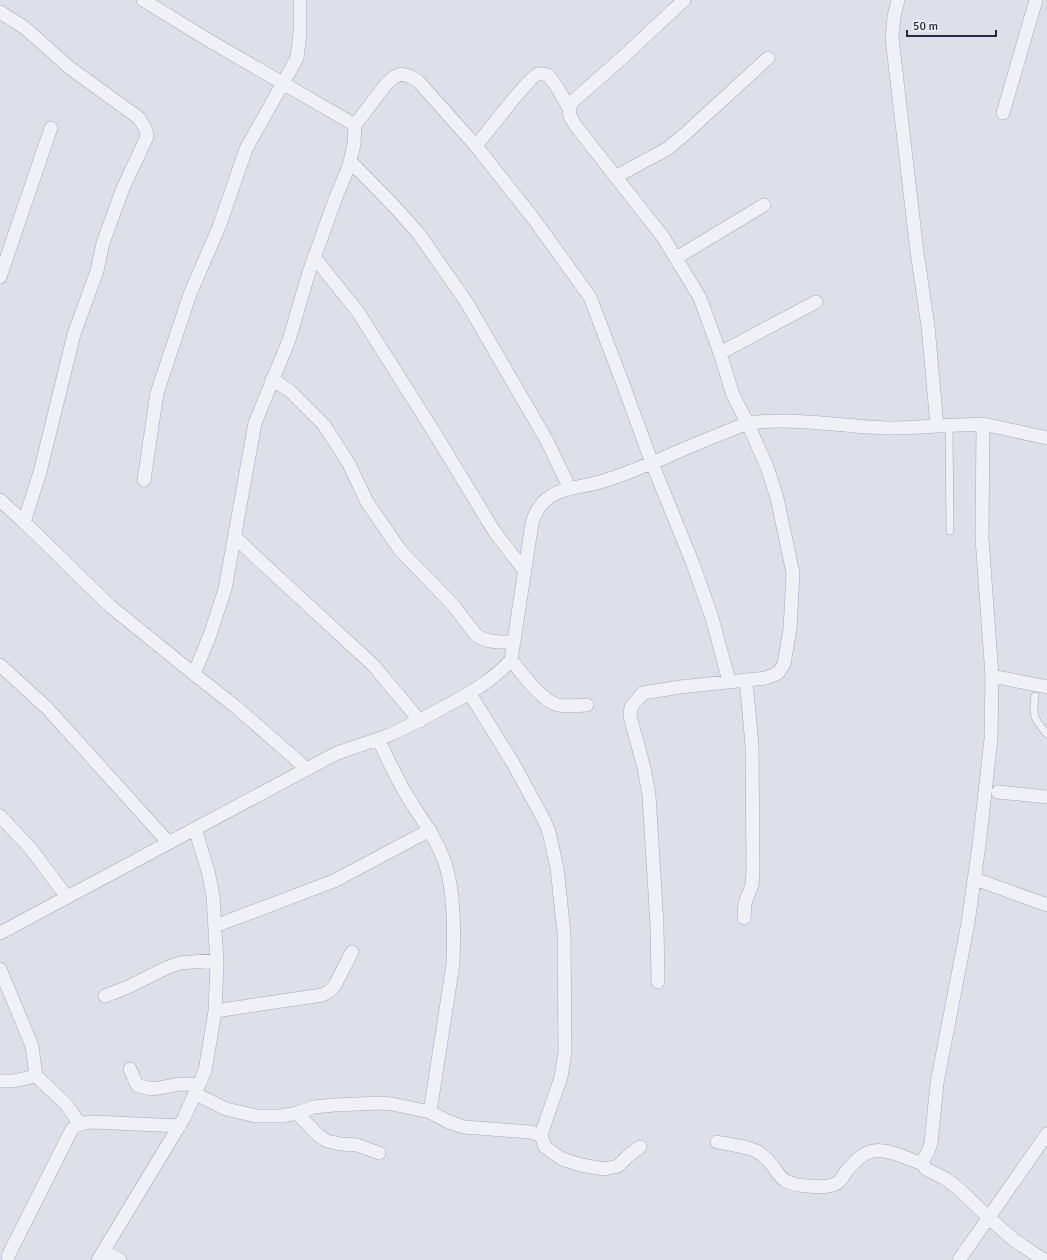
<svg xmlns="http://www.w3.org/2000/svg" width="1047" height="1260" font-family="Signika,sans-serif">
  <style>
    .lines { fill: none; stroke-linecap: round; stroke-linejoin: round }
    .lane-casing { stroke: #a6aab7; stroke-width: 8 }
    .street-casing { stroke: #a6aab7; stroke-width: 14 }
    .lane { stroke: #f0f1f7; stroke-width: 7 }
    .street { stroke: #f0f1f7; stroke-width: 13 }
  </style>
  <rect width="100%" height="100%" fill="#dde0e9"/>
  <g class="lines">
    <defs>
      <path id="lane" d="M949 425 950 531
        M1035 696C1032 715 1034 719 1047 734"/>
      <path id="street" d="M143 0 210 41 355 125
        M898 0 894 17 892 38 917 252 928 326 937 426 983 424 1047 438
        M0 12 25 28 70 68 139 118 146 130 147 137 123 188 103 243 97 271 74 334 40 472 24 522
        M1003 113 1036 0
        M476 146C485 135 530 76 538 74 541 73 545 75 548 75L557 87 569 108
        M350 161 393 205 419 234 467 303 547 441 570 489
        M615 177 667 149 685 134 768 58
        M314 257 358 312 437 437 494 531 524 570
        M676 258 764 205
        M0 277 51 128
        M720 353 816 302
        M272 379 290 391 324 425 349 464 367 502 400 550 453 605 476 635C488 643 500 642 514 642
        M983 424 982 538 992 676 991 739 979 845 968 923 937 1083 931 1143 928 1152 923 1160V1164L926 1169 946 1179 959 1189 989 1218 1014 1240 1044 1260
        M144 480 157 393 190 294 219 227 246 149 297 58 300 33V0
        M0 500 24 522 110 606 194 674 236 707 307 769
        M235 537 258 559 373 665 420 721
        M511 660C523 674 540 700 558 705 567 707 577 705 587 705
        M0 665 47 708 169 843
        M194 674 210 635 225 589 255 423 289 340 309 272 336 197 349 166 354 144 355 125 387 83 394 77 401 74 409 76 418 81 476 146 533 218 590 297 623 384 652 463 693 564 712 618 729 681
        M992 676 1047 687
        M470 694 513 763 544 820 549 832 557 868 564 933 565 1052 561 1077 541 1135 545 1147 562 1159 581 1165 604 1169 618 1166 628 1156 640 1147
        M378 739C388 759 397 780 409 799 422 820 435 836 444 860 455 891 454 932 453 964L430 1112
        M998 792 1047 797
        M0 816 31 849 67 897
        M975 879 1047 905
        M744 918 745 903 752 885 753 871 752 745 746 680
        M215 926 334 881 430 830
        M0 933 335 754C353 747 371 742 389 735 408 727 426 717 444 707 469 694 492 681 511 660L532 523C535 513 541 502 551 496 565 487 584 487 600 482 641 470 679 450 718 435 731 430 744 423 758 422 802 418 845 427 888 428 904 428 921 427 937 426
        M0 969 32 1046 36 1076
        M658 982 657 926 649 795 644 768 630 716 631 707 643 693 680 687 766 678 778 673 784 664 790 629 793 573 777 498 767 467 748 424 733 395 720 353 700 298 663 237 575 125 570 116 569 108 572 102 622 58 684 0
        M105 996 128 987 166 968 180 963 217 960
        M215 1011 322 995 330 991 335 985 352 952
        M130 1069 137 1085C154 1093 166 1085 183 1084 188 1084 194 1085 199 1085
        M0 1081H13L36 1076 66 1104 79 1123
        M196 1094 226 1109 256 1116H281L297 1113 314 1107 334 1105 379 1103 392 1104 430 1112 449 1122 464 1127 530 1132 541 1135
        M297 1113 319 1136 327 1141 340 1144 357 1145 379 1153
        M717 1142C727 1144 750 1147 758 1152 782 1167 771 1184 808 1186 816 1187 828 1187 835 1184 840 1182 843 1177 845 1173 855 1161 866 1148 883 1151 896 1152 910 1160 923 1164
        M104 1251 120 1260
        M8 1256 72 1129C78 1123 84 1123 93 1122L180 1126
        M98 1260 184 1118 205 1071 215 1011 217 964 213 896 208 871 195 829
        M959 1260 1047 1134"/>
    </defs>
    <use href="#lane" class="lane-casing"/>
    <use href="#street" class="street-casing"/>
    <use href="#lane" class="lane"/>
    <use href="#street" class="street"/>
  </g>
  <path d="M907 30v6h89v-6" fill="none" stroke="#252b41" stroke-width="2"/>
  <text x="913" y="30" font-size="12" fill="#252b41" stroke="#edeff6" stroke-width="3" paint-order="stroke">50 m</text>
</svg>
